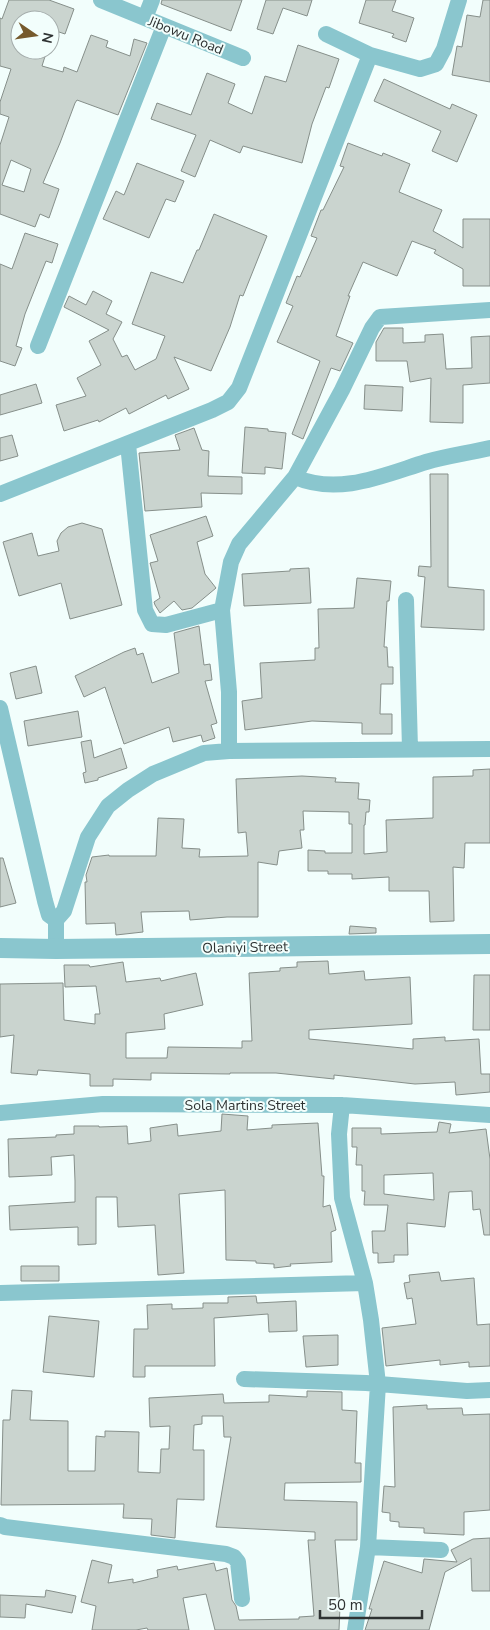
<svg xmlns="http://www.w3.org/2000/svg" width="490" height="1630" font-family="'Nunito Sans',sans-serif">
  <style>
    .building { fill: #cad4cf; stroke: #868f8a; fill-rule: evenodd }
    .lines { fill: none; stroke-linecap: round; stroke-linejoin: round }
    .minor { stroke: #8ac6ce; stroke-width: 16 }
    .tertiary { stroke: #8ac6ce; stroke-width: 20 }
    .labels { text-anchor: middle; stroke-width: 4; stroke-linejoin: round; paint-order: stroke }
    .street-label { font-size: 14px; fill: #2e3232; stroke: #f2fefc }
  </style>
  <rect width="100%" height="100%" fill="#f2fefc"/>
  <path class="building" d="M9 0H49L74 9 65 34 50 29V20H20V50H47L42 66 63 72 64 67 77 72 91 35 108 41 106 47 130 56 134 39 147 43 118 115 77 100 75 103 60 143 43 183 59 189 49 218 40 214 35 227 0 214V145L9 117 0 114V102L11 69 0 66V18L2 19ZM11 160 31 169 24 192 2 185Z
    M162 0H242L231 31 161 4Z
    M266 0H312L307 16 283 8 273 34 257 29Z
    M366 0H396L392 11 414 18 406 42 392 37 394 34 359 23Z
    M483 0H490V82L452 75 457 46 462 47 467 15 480 17Z
    M298 45 339 59 329 88 326 87 312 124 302 163 243 146 240 153 210 140 195 177 181 171 196 135 151 119 157 103 191 115 207 73 235 84 228 103 252 114 265 76 286 82Z
    M384 79 450 109 452 104 477 115 457 162 432 151 441 131 374 101Z
    M348 143 382 156 383 153 410 164 399 192 442 210 433 231 463 248V219H490V286H463V269L434 253 436 250 412 241 397 276 363 262 348 296H350L336 336 353 343 340 371 331 368 303 439 292 434 320 361 277 342 293 306 286 303 297 276 300 277 317 238 311 236 321 210H323L344 167 340 166Z
    M137 163 184 181 175 202 166 199 149 238 103 219 116 191 124 195Z
    M214 214 267 236 243 296 240 295 230 327 211 371 174 357 189 389 168 399 166 395 129 414 126 408 99 422 98 420 64 431 56 405 86 396 77 378 101 365 89 341 109 330 64 307 69 296 86 305 93 291 112 301 106 314 122 322 113 339 122 357 127 355 135 370 156 359 165 336 132 324 151 272 183 283 197 250H199Z
    M25 233 58 244 52 263 46 261 25 314 16 346 22 348 15 366 0 361V264L12 269Z
    M384 328H403V343L425 342V335L443 334 446 369 472 368 471 337 490 336V383L463 385V423L430 422 431 378 410 382 407 361H376V342Z
    M36 384 42 403 0 415V395Z
    M365 385 403 387 402 411 364 409Z
    M245 427 268 429V431L286 433 282 469 265 467V474L242 473Z
    M194 428 202 450 209 451 208 476 242 477V494L201 493 202 507 145 511 139 453 180 450 175 435Z
    M12 435 18 456 0 461V438Z
    M430 474H448V587L484 590V630L421 627 425 577 418 576 419 566 431 567Z
    M206 516 213 536 197 542 205 574 216 588 192 608 182 610 174 601 160 613 155 605 154 602 160 598 150 563 158 561 150 535Z
    M82 523 102 529 122 605 70 619 61 583 19 596 3 542 32 533 38 556 59 551 57 541 61 533 68 527Z
    M309 568 311 603 244 606 242 574 290 571V569Z
    M357 578 391 581 389 601H387L384 647H387L388 667H393V684H381L380 714H392V734H362V723L312 721 245 730 242 701 262 698 260 663 315 660V648H319L318 609 354 608Z
    M199 626 204 665 210 664 212 680 205 681 217 723 211 725 215 738 203 742 201 735 173 742 169 727 124 744 105 687 84 697 75 676 124 652 135 648 137 655 143 653 152 683 179 673 174 633Z
    M36 666 42 693 16 699 10 673Z
    M78 711 82 737 28 746 24 721Z
    M91 740 94 758 121 748 127 768 98 778V780L85 783 83 773 86 772 81 742Z
    M490 769V843H465L464 868 453 867 454 921 430 922 429 891H389V877L352 879V874H328V871H308V850L325 851V853H352V824H349V812L303 811 304 830H300L302 848 279 851 277 865 258 862V917H227L190 920 189 911 141 912 143 932 116 935 115 923 86 924 85 882H87L86 875 92 857 109 855V856H156L158 818 184 819 182 848 200 849 199 857 248 856 246 832 238 833 236 779 302 776 336 778 335 782 359 783 358 799 370 800 369 812H366L365 825H364V854L387 852 386 820 433 818V777L473 776V770Z
    M0 858H3L16 903 0 907Z
    M350 926 376 928V933L349 934Z
    M328 961 329 974 364 971 365 980 410 977 412 1024 309 1030V1039L413 1049V1039L445 1037V1041L479 1039 481 1074H490V1092L456 1095 455 1082 415 1084 334 1075V1079L276 1073H230V1074L151 1073V1080L113 1079V1086H90V1074L38 1070 37 1075 11 1073 14 1035 0 1037V984L63 983 64 1020 95 1024V1014H100L96 986 65 987 64 965H89L90 967 123 962 126 982 160 978 161 981 196 973 203 1005 164 1014 165 1029 126 1033V1058H167L168 1047 242 1048V1041H252L249 973 280 971V968L297 967V962Z
    M474 975H490V1030H473Z
    M222 1114 248 1116 247 1130 272 1128V1125L318 1123 322 1176H324L323 1207 330 1205 336 1230 331 1232 332 1262 290 1264 291 1266 274 1268V1264L256 1263V1261L226 1260 225 1190 179 1194 184 1273 158 1275 155 1225 118 1227 117 1197H96V1244L78 1245V1227L10 1230 9 1206 75 1202V1181L74 1155 51 1157 52 1175 9 1177 8 1139 56 1137V1135L74 1134V1126H99V1127L127 1126 128 1144 151 1141 150 1128 177 1124 178 1136 221 1131Z
    M439 1122 451 1124 449 1133 486 1129 490 1159V1235H484L480 1209 473 1210 472 1191 449 1192 445 1227 407 1223 408 1255H394V1262L378 1263V1253H373L372 1231H385L388 1205H364L365 1191H362V1165H356L357 1147H352V1128H381V1134L437 1132ZM433 1173 434 1200 384 1194V1175Z
    M21 1266H59V1281H21Z
    M439 1272 441 1281 474 1278 477 1325 490 1324V1366L469 1367V1362L440 1365V1360L386 1366 382 1328 416 1324 412 1298 407 1299 404 1283 410 1282 409 1275Z
    M256 1296 257 1303 296 1301 297 1331 269 1332 268 1314 214 1318 215 1366H145V1377H133L134 1329H148L147 1305 172 1304V1309L203 1308V1303H228V1297Z
    M49 1316 99 1321 94 1377 43 1372Z
    M338 1335V1365L306 1367 303 1336Z
    M12 1390 32 1391 30 1420 68 1421V1471H95L96 1436 105 1437V1431L139 1432 138 1472 160 1473 161 1449H169L170 1426 150 1427 149 1398 223 1394 224 1403 269 1402V1395L307 1397V1391L342 1392V1410L357 1411 355 1463H361V1482L285 1483 284 1500 357 1502V1540H335L340 1606 339 1630H215L206 1594 183 1598 189 1630H148L147 1628 136 1630H92L96 1606 81 1602 92 1560 112 1565 108 1583 133 1579V1583L158 1577 157 1570 177 1566 178 1570 214 1563 216 1571 227 1568 232 1600 236 1606 239 1620 299 1619V1617L314 1616 308 1540H315V1532L216 1527 231 1437H224L223 1416H202V1424L194 1425 193 1450H204V1500L177 1499 175 1538 151 1535 152 1519 123 1518 124 1504 1 1505 3 1420H10Z
    M427 1405V1409L462 1408 463 1415 490 1414V1510L464 1512V1535L424 1533V1528L399 1527V1522L390 1521V1513L382 1512 384 1486 395 1487 393 1407Z
    M490 1538V1591H472L471 1558 445 1572 429 1630H365L372 1609H369L384 1561 422 1573 424 1559 457 1562 451 1550 473 1539Z
    M46 1590 76 1596 72 1613 26 1604 25 1618 0 1617V1595L45 1597Z"/>
  <g class="lines">
    <path class="minor" d="M101 0 243 58
      M145 18 152 0
      M326 34 370 55 420 69 436 64 444 49 459 0
      M38 346 164 26
      M128 444 145 610 152 624 166 625 222 610
      M295 477C339 496 384 475 426 462 447 456 469 453 490 448
      M0 494 212 410 228 402 239 388 370 55
      M406 600 410 749
      M0 708 45 901 49 915 56 920V949
      M229 751V692L222 610 231 562 239 544 295 477 342 390 372 328 380 317 490 310
      M56 920 64 911 88 837 108 806 128 790 153 774 204 753 229 751 490 749
      M342 1105 339 1134 342 1198 365 1283 371 1320 378 1384 368 1547 355 1630
      M0 1113 103 1104 342 1105 490 1115
      M0 1293 365 1283
      M244 1379 366 1383 467 1391 490 1390
      M0 1525 5 1527 226 1554 234 1557 238 1562 242 1599
      M368 1547 441 1550"/>
    <path class="tertiary" d="M0 948 56 949 490 944"/>
  </g>
  <g class="labels">
    <g class="street-label">
      <text transform="translate(186 35) rotate(22)" y="5">Jibowu Road</text>
      <text transform="translate(245 947) rotate(-1)" y="5">Olaniyi Street</text>
      <text x="245" y="1110">Sola Martins Street</text>
    </g>
  </g>
  <g transform="translate(35 35) rotate(103)"><circle r="24" fill="#f2fefc" stroke="#a4acab"/>
  <path d="M0-4L9 19L0 12L-9 19Z" fill="#765a2d"/>
  <text y="-8" font-size="14" font-weight="bold" text-anchor="middle" fill="#2e3232">N</text>
  </g>
  <path d="M320 1610v8h102v-8" fill="none" stroke="#2e3232" stroke-width="2.5"/>
  <text x="328" y="1610" font-size="15" fill="#2e3232" stroke="#f2fefc" stroke-width="4" paint-order="stroke">50 m</text>
</svg>
